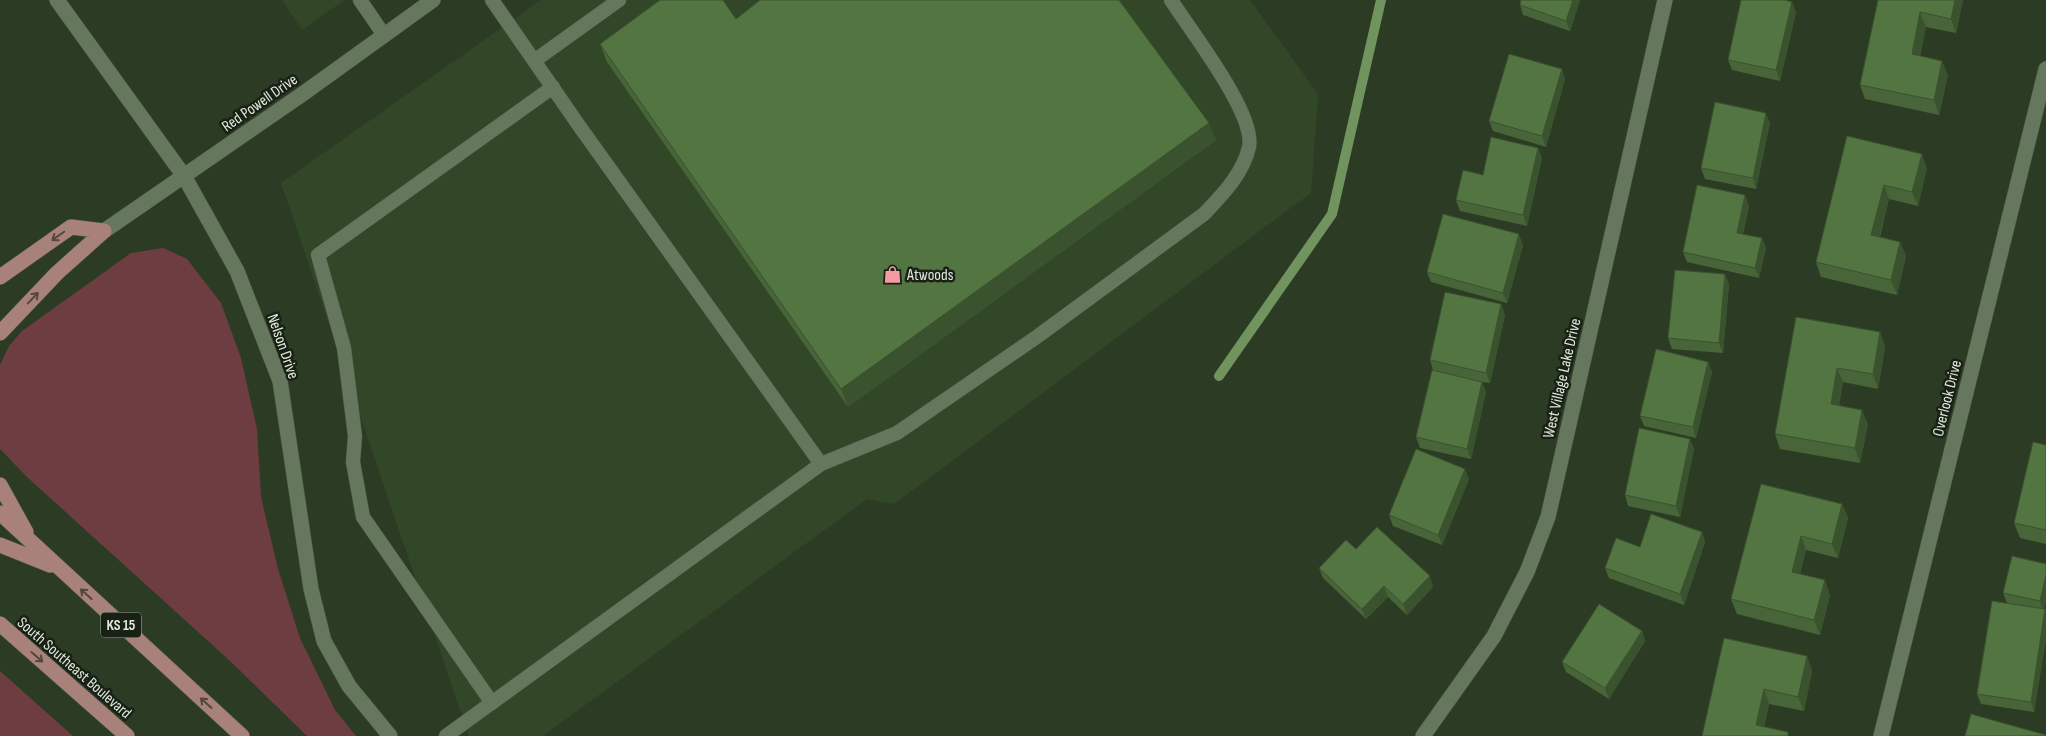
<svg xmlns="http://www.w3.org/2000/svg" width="2046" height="736" font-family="'Sofia Sans Condensed',sans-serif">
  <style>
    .built { fill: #324628 }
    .green { fill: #6d3d41 }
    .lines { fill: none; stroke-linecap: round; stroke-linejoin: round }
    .stream { stroke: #71945f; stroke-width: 10 }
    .lane-casing { stroke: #495642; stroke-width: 15 }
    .street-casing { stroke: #495642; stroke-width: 16 }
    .secondary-casing { stroke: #495642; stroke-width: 16 }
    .primary-casing { stroke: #495642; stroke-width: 16 }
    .lane { stroke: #65775d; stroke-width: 14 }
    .street { stroke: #65775d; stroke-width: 15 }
    .secondary { stroke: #65775d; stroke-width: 15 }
    .primary { stroke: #a9817b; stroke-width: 15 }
    .wall { fill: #476539 }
    .shaded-wall { fill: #3a522e }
    .building { fill: #537542; stroke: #3a522e }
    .oneway { stroke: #53473e }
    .labels { text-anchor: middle; stroke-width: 5; stroke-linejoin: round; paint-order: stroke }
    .shield { fill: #192016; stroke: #a4ada0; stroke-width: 1 }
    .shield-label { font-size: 15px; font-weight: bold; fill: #e0eadb }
    .street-label { font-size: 16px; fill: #e0eadb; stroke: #192016 }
    .poi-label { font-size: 16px; fill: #e0eadb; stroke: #192016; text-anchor: start }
  </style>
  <rect width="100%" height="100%" fill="#2c3c24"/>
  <path class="built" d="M282 0H345L302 30Z
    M541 0H1250L1318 94 1311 193 894 504 867 499 543 736H469L281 183Z"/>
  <path class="green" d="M163 248 187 259 221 303 241 358 257 429 261 497 278 569 300 638 335 710 356 736H307L229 660 27 477 0 449V365L9 346 22 331 131 253Z
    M0 671 73 736H0Z"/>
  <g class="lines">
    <path class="stream" d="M1219 376 1332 214 1381 0"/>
    <defs>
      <path id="lane" d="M360 0 384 35
        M534 61 619 0
        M821 464 897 433 1038 336 1204 214C1222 195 1243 174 1249 147 1256 114 1190 30 1171 0
        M492 703 363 517 353 462 355 436 344 348 318 255 553 87
        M446 736 821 464 580 127 492 0"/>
      <path id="street" d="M57 0 184 176 237 271 280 381 311 589 324 641 349 686 390 736
        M1423 736 1494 636 1527 572 1548 517 1665 0
        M1881 736 2046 69"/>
      <path id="secondary" d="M104 231 304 93 433 0"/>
      <path id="primary" d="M0 277 71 227 104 231
        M0 333 57 273 104 231
        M0 485 26 532
        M0 513 242 736
        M0 545 50 565
        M0 624 127 736"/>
    </defs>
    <use href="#lane" class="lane-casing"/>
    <use href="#street" class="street-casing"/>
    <use href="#secondary" class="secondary-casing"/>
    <use href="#primary" class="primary-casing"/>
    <use href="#lane" class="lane"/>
    <use href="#street" class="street"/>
    <use href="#secondary" class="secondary"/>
    <use href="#primary" class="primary"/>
  </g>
  <path class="wall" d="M1521 0H1580L1570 31 1523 15 1520 5Z
    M1878 0H1963L1956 33 1926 27 1920 56 1948 75 1939 115 1865 99 1860 85Z
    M1796 12 1780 81 1732 70 1728 60Z
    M736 19 1216 140 848 407 607 62 600 44Z
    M1565 79 1546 147 1493 131 1489 121Z
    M1770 123 1756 189 1705 179 1701 168Z
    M1847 136 1927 168 1918 206 1889 199 1880 237 1900 242 1906 256 1897 295 1821 277 1816 262Z
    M1538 148 1542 158 1527 226 1460 211 1456 200 1483 175Z
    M1745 195 1749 206 1743 234 1766 248 1759 278 1687 262 1683 252Z
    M1523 245 1507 303 1431 282 1427 272Z
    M1725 274 1729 284 1723 353 1672 349 1668 338Z
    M1501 304 1505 315 1490 383 1482 382 1486 392 1471 459 1420 448 1416 437 1433 370 1430 360Z
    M1796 317 1880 332 1885 347 1878 389 1843 382 1839 405 1868 424 1860 463 1780 449 1775 434Z
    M1708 362 1712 372 1696 438 1644 426 1640 416Z
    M1690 439 1694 449 1680 517 1628 506 1625 495Z
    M2046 445V544L2020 538 2014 523Z
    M1469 479 1442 545 1393 526 1389 515Z
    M1761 484 1842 504 1848 518 1838 558 1806 550 1800 574 1830 595 1820 635 1737 614 1731 599Z
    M1702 532 1705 542 1684 605 1609 578 1605 568 1640 547Z
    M1356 549 1433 587 1407 615 1388 597 1366 619 1323 578 1319 568Z
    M2046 564V601L2044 609H2045L2046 611V639L2034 712 1981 704 1977 694 2007 603 2003 593Z
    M1642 631 1645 641 1609 699 1566 672 1562 662Z
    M1807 656 1812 671 1804 711 1769 704 1764 727 1702 736Z"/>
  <path class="shaded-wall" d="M1573 0H1580L1570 31 1566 21Z
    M1955 0H1963L1956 33 1951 19Z
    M1792 2 1796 12 1780 81 1776 70Z
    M1920 12 1926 27 1917 69 1912 54Z
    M1942 61 1948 75 1939 115 1934 100Z
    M1562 69 1565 79 1546 147 1542 136Z
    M1766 113 1770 123 1756 189 1753 178Z
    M1209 123 1216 140 848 407 841 389Z
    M1538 148 1542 158 1527 226 1523 215Z
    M1922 154 1927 168 1918 206 1912 192Z
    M1884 185 1889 199 1876 249 1871 235Z
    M1745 195 1749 206 1741 243 1737 233Z
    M1519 234 1523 245 1507 303 1503 293Z
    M1762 238 1766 248 1759 278 1755 268Z
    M1900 242 1906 256 1897 295 1891 280Z
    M1725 274 1729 284 1723 353 1719 343Z
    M1501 304 1505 315 1490 383 1486 373Z
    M1880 332 1885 347 1878 389 1873 374Z
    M1708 362 1712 372 1696 438 1693 427Z
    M1837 368 1843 382 1836 418 1831 404Z
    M1482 382 1486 392 1471 459 1467 449Z
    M1862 410 1868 424 1860 463 1855 448Z
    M1690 439 1694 449 1680 517 1676 506Z
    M1465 469 1469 479 1442 545 1438 535Z
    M1842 504 1848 518 1838 558 1832 544Z
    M1702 532 1705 542 1684 605 1680 594Z
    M1801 536 1806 550 1797 586 1792 572Z
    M2046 575V601L2043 611 2040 601Z
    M1430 576 1433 587 1407 615 1403 604Z
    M1825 580 1830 595 1820 635 1814 620Z
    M1384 586 1388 597 1366 619 1362 609Z
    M2045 609 2046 611V639L2034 712 2031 702Z
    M1642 631 1645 641 1609 699 1605 688Z
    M1807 656 1812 671 1804 711 1798 697Z
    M1764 689 1769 704 1762 736 1756 725Z"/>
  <path class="building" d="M660 0H723L736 19 760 0H1119L1209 123 841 389 600 44Z
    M1521 0H1573L1566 21 1520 5Z
    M1741 0H1785L1792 2 1776 70 1728 60Z
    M1878 0H1955L1951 19 1920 12 1912 54 1942 61 1934 100 1860 85Z
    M1509 54 1562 69 1542 136 1489 121Z
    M1715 102 1766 113 1753 178 1701 168Z
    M1847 136 1922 154 1912 192 1884 185 1871 235 1900 242 1891 280 1816 262Z
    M1491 137 1538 148 1523 215 1456 200 1463 170 1483 175Z
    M1697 185 1745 195 1737 233 1762 238 1755 268 1683 252Z
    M1443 214 1519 234 1503 293 1427 272Z
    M1675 270 1725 274 1719 343 1668 338Z
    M1445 292 1501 304 1486 373 1430 360Z
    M1796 317 1880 332 1873 374 1837 368 1831 404 1862 410 1855 448 1775 434Z
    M1656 349 1708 362 1693 427 1640 416Z
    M1432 370 1482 382 1467 449 1416 437Z
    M1639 428 1690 439 1676 506 1625 495Z
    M2033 442 2046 445V530L2014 523Z
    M1416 449 1465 469 1438 535 1389 515Z
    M1761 484 1842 504 1832 544 1801 536 1792 572 1825 580 1814 620 1731 599Z
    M1651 514 1702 532 1680 594 1605 568 1616 538 1640 547Z
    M1377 527 1430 576 1403 604 1384 586 1362 609 1319 568 1346 540 1356 549Z
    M2012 556 2046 564V575L2040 601 2003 593Z
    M1992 601 2045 609 2031 702 1977 694Z
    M1599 604 1642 631 1605 688 1562 662Z
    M1724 638 1807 656 1798 697 1764 689 1756 725 1788 732V736H1702Z
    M1971 714 2046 735V736H1965Z"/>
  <defs><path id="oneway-shaft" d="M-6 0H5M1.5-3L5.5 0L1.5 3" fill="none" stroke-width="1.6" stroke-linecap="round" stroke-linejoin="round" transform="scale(1.25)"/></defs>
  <g class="oneway">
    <use href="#oneway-shaft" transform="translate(58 236) rotate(145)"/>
    <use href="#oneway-shaft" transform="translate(33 298) rotate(-46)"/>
    <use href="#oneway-shaft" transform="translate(86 594) rotate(-138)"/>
    <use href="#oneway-shaft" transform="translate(37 657) rotate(41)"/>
    <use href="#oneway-shaft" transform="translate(206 703) rotate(-138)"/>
  </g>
  <defs>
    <symbol id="shop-bare" viewBox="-9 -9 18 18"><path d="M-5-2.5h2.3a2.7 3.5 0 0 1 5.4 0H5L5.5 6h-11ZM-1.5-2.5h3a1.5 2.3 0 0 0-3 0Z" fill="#f49aa2" stroke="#192016" stroke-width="2.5" paint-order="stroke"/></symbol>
  </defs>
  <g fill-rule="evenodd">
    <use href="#shop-bare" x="880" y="262" width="25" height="25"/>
  </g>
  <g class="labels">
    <rect class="shield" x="101" y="612.5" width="40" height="25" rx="4"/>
    <g class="shield-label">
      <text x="121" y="630">KS 15</text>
    </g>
    <g class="street-label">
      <text transform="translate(259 102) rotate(-35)" y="6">Red Powell Drive</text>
      <text transform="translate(284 346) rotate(71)" y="6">Nelson Drive</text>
      <text transform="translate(1561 378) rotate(-77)" y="6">West Village Lake Drive</text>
      <text transform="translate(1946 398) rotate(-76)" y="6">Overlook Drive</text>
      <text transform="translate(75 667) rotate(41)" y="6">South Southeast Boulevard</text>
    </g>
    <g class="poi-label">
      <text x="907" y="280">Atwoods</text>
    </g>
  </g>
</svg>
